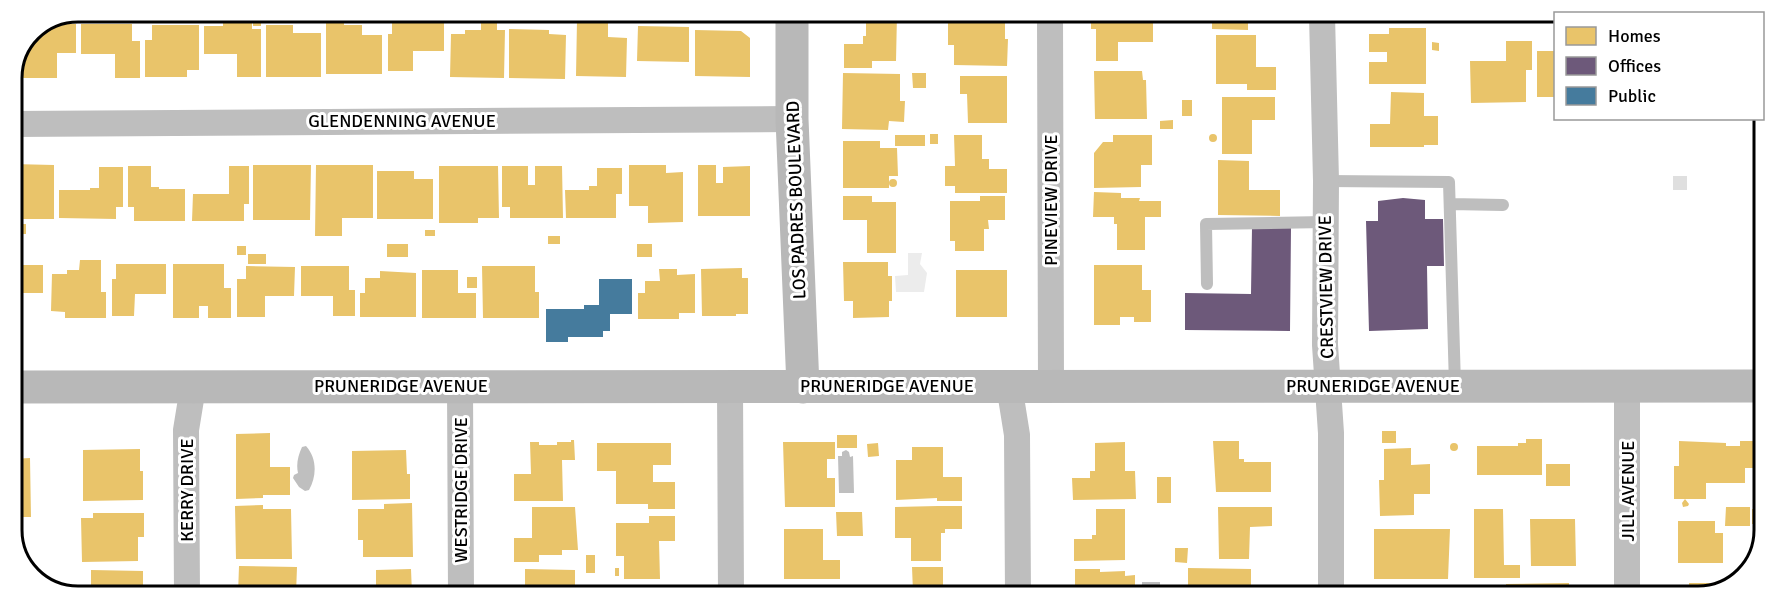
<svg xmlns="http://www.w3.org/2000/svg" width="1776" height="609" font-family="Signika,sans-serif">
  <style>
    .green { fill: #ececec }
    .water { fill: #bfbfbf }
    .homes { fill: #e9c46a }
    .offices { fill: #6d597a }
    .public { fill: #457b9d }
    .building { fill: #dfdfdf }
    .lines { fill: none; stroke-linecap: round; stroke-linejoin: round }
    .lane { stroke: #bebebe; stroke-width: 12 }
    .street { stroke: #bebebe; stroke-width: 26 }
    .secondary { stroke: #b8b8b8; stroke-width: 33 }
    .labels { text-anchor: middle; stroke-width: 6; stroke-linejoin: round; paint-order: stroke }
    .street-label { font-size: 18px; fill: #000; stroke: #fff }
    .rim { fill: none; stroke: #000; stroke-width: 3 }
  </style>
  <rect width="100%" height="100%" fill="#fff"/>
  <path class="green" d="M908 253H922L920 264 927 273 924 292H896L895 276 908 275Z"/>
  <path class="water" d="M306 446C317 458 317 476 309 490L305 491 299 487 293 478 294 475 298 473C296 464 298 456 302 447Z
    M846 450 849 452 850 457 853 456 854 493H839L838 456H842V452Z
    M1142 582H1160V596H1145V587H1142Z"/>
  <path class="homes" d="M83 12H92V17L83 16Z
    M153 12 162 13 159 21 150 18Z
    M223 12H252V29H261V77H237V54H204V26H223Z
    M253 13H261V26H253Z
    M392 13H417V21H444V51H413V71H388V34H392Z
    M432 13H442V19H432Z
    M610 13H627L626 17H610Z
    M866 14H897L896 61H872V68H844V44H863V36H866Z
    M948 14H1005V39H1008L1007 66 954 65V45H948Z
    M1091 14H1153V42H1118V61H1096V29H1091Z
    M1212 14H1248V30L1212 29Z
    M326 19H344V25H362V35H382V74H326Z
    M481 20 497 21V30H505L504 78 450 77 451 34H465V30H481Z
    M577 20 608 21V37L627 38 626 77 576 76Z
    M50 24H76V53H57V78H23V51L32 31Z
    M81 24H132V41H140V78H115V54H81Z
    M152 25H199V70H187V77H145V40H152Z
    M266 25H293V33H321V77H266Z
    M638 26 689 27V62L637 61Z
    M1389 28H1426V84H1369V62H1387V52H1369V34H1389Z
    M509 29 549 30V34L566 35 565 79 509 78Z
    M695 30 741 31 750 38V77L695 76Z
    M1216 35H1256V67H1276V90H1247V84H1216Z
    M1506 41H1532V70H1526V102L1471 103 1470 61H1506Z
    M1432 42 1439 43V51L1432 50Z
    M1537 51H1556V97H1537Z
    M17 65V77H12V75Z
    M1094 71H1142L1143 80H1146L1147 119H1095Z
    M843 73 900 74V101H905L904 122 889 121 888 130 842 129Z
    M912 73H926V88H913Z
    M960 76H1007V123H968L967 94H960Z
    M1391 92 1424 93V116H1438V145H1424V147H1370V124H1390Z
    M1222 97H1275V120H1252V154H1222Z
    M1182 100H1192V116H1182Z
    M1173 120V129H1160V121Z
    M930 134H938V144H930Z
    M1209 138a4 4 0 1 1 8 0a4 4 0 1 1-8 0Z
    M895 135H925V146H895Z
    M954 135H982V159H989V169H1007V193H955V186H945V166H955Z
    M1113 135H1152V165H1141V187L1094 188V153L1103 142H1113Z
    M843 141H880V148H897L898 176H889V188H843Z
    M1218 160 1249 161V190H1280V216L1218 215Z
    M12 164 54 165V219H12Z
    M253 165H311L310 220H253Z
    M316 165H373V218H342V236H315Z
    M629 165H666V173L683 172V222L648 223V206H629Z
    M698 165H716V183H723V167L750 166V216H698Z
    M128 166H151V187H159V189H185V221H134V207H128Z
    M229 166H249V204H244V221H192L193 194H229Z
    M439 166H498L499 218H478V223H439Z
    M502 166H528V185H535V166H562L563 218H510V207H502Z
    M99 167H123V207H116V219L59 218V190H90V188H99Z
    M597 168H622V194H616V218H566L565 190H589V186H597Z
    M377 171H414V179H433V219H377Z
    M889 183a4 4 0 1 1 8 0a4 4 0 1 1-8 0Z
    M1094 192 1121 193V198H1140L1139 201H1161V217H1145V250H1117V224H1114V217H1093Z
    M843 196H872V202H896V253H867V220H843Z
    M980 196H1005V220H988L989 229H984V251H955V241H950V201H980Z
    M12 224H26V234H12Z
    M425 230H435V236H425Z
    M548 236H560V244H548Z
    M387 244H408V257H387Z
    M637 244H652V257H637Z
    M237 246H246V255H237Z
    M248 254H266V264H248Z
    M80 260H101V292H106V318H65V312L51 311 52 274H67V270H79Z
    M843 262H888V276H892V301H889V317L853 318V301H844Z
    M116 264H166V294H135L134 316H112V279H116Z
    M173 264H224V288H231V318H208V306H199V318H173Z
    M12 265H43V293H20V297H12Z
    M1094 265H1142V290H1151V322H1134V317H1120V325H1094Z
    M246 266 295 267 294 296H265V317H237V279H246Z
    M301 266H349V290H355V316H333V296H301Z
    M482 266H535V292H539V318H483Z
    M742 268V278H748V314H736V316H702L701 269Z
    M659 269H677V275L695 274V313H679V319H638V293H645V281H660Z
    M422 270H458V293H476V318H422Z
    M956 270H1007V317H956Z
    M380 271 416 273V317H360V293H365V278H380Z
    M467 277H477V288H467Z
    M1382 431H1396V443H1382Z
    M270 433V467H290V495H263V498L236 499V434Z
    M837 435H857V448H837Z
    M1526 439H1542V475H1477V446H1518V443H1526Z
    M571 440H574L575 460H562L563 501H514V474H531L530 442H539V445H557V442H571Z
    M1213 441H1239V459H1244V462H1271V492H1216Z
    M1679 441 1726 443V446H1740V441H1761V468H1745V483H1706V499H1685L1689 504 1688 506 1683 507 1682 503 1685 499H1674V466H1679Z
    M783 442H835V459H827V478H835V507H785Z
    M1125 442V471H1135L1136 499 1073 500 1072 478H1090V471H1095V443Z
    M597 443H671V465H653V482H675V509H648V504H616V471H597Z
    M878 443 879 456 868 457 867 444Z
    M1450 447a4 4 0 1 1 8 0a4 4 0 1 1-8 0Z
    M912 447H943V477H962V501H937V498L896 500V460H912Z
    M1411 448V465L1430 464V494H1414V515L1380 516 1379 480H1384V449Z
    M140 449V471H143V500L83 501V450Z
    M406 450 407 474H410V499L352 500V451Z
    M30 458 31 517H12V459Z
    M1546 464H1570V486H1546Z
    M1157 477H1171V503H1157Z
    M412 503 413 557H363V540H358V509H384V504Z
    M263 505V509H291L292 559H236L235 506Z
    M938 506H962V529H945V533H941V561H911V538H895V507Z
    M532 507H575L578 550H562V555H539V562H514V538H532Z
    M1218 507H1272V526L1250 527 1249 559H1219Z
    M1726 507H1750V526H1725Z
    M1096 509H1125V560L1074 561V539H1092V535H1096Z
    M1474 509H1503L1504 565H1520V578H1474Z
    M1752 509H1761V524H1752Z
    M836 512H862L863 536H837Z
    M93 513H144V537H138V561L82 562 81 518H93Z
    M649 516H675V541H659L660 579H624V556H616V523H649Z
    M1530 519H1575L1576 566H1531Z
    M1678 521H1715V533H1723V563H1678Z
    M12 529H22V561L12 535Z
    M784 529H823V560H840V579H784Z
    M1374 529H1450L1448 579H1374Z
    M1175 548H1188L1187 563 1175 562Z
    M586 555H595V573H586Z
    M239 566 297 567 296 594H238Z
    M912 567H943V595H900V592H913Z
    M615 568H619V576H615Z
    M1188 568 1251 569V596H1221V591L1191 592 1188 589Z
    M411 569 412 594H358V588H376V570Z
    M525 569 575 570V595H530V588H525Z
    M1075 569H1100V572L1125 571V576L1135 575V596L1075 594Z
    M91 570 143 571V594H91Z
    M1569 583V597H1506V584Z
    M1689 583H1721V589L1697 597H1689Z
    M615 587H675V595H615Z
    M784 587H810V593H841V595H784Z
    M1381 587H1424V596H1381Z"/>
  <path class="offices" d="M1403 198 1425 200V219H1443L1444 266H1427L1428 329 1369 331 1366 221H1378V201Z
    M1252 228H1291L1290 331 1185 330V293L1251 294Z"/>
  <path class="public" d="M599 279H632V314H610V331H603V337H568V342H546V309H584V305H599Z"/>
  <path class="building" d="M1673 176H1687V190H1673Z"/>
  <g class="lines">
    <path class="lane" d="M1326 181 1449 182 1455 385
      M1450 204 1503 205
      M1207 284 1206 224 1325 222"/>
    <path class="street" d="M1050 14 1051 385
      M1322 15 1326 181 1325 345 1331 433V596
      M12 124 792 119
      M1009 385 1017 435 1018 596
      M460 386 461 594
      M730 386 731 595
      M1627 386V597
      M187 594 186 430 193 387"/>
    <path class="secondary" d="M792 13V119L803 387
      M12 387 1762 386"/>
  </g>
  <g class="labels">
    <g class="street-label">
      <text x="402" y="127">GLENDENNING AVENUE</text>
      <text transform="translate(796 200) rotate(-92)" y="6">LOS PADRES BOULEVARD</text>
      <text transform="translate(1051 200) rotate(-90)" y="6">PINEVIEW DRIVE</text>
      <text transform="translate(1326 287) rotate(-91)" y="6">CRESTVIEW DRIVE</text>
      <text x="401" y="392">PRUNERIDGE AVENUE</text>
      <text x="887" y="392">PRUNERIDGE AVENUE</text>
      <text x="1373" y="392">PRUNERIDGE AVENUE</text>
      <text transform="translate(187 490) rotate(-90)" y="6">KERRY DRIVE</text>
      <text transform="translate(461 490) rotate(-90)" y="6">WESTRIDGE DRIVE</text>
      <text transform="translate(1628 491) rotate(-90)" y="6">JILL AVENUE</text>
    </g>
  </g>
  <path d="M0 0H1776V609H0ZM78 22H1698A56 56 0 0 1 1754 78V530A56 56 0 0 1 1698 586H78A56 56 0 0 1 22 530V78A56 56 0 0 1 78 22Z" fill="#fff" fill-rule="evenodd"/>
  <path class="rim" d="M78 22H1698A56 56 0 0 1 1754 78V530A56 56 0 0 1 1698 586H78A56 56 0 0 1 22 530V78A56 56 0 0 1 78 22Z"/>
  <rect x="1554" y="12" width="210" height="108" fill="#ffffff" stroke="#999999" stroke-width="1.5"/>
  <rect x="1566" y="27" width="30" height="18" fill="#e9c46a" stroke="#999999" stroke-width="1.5"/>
  <text x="1608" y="42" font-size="18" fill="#000000">Homes</text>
  <rect x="1566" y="57" width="30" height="18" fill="#6d597a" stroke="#999999" stroke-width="1.5"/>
  <text x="1608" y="72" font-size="18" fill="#000000">Offices</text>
  <rect x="1566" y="87" width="30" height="18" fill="#457b9d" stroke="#999999" stroke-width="1.5"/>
  <text x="1608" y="102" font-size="18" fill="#000000">Public</text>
</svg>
